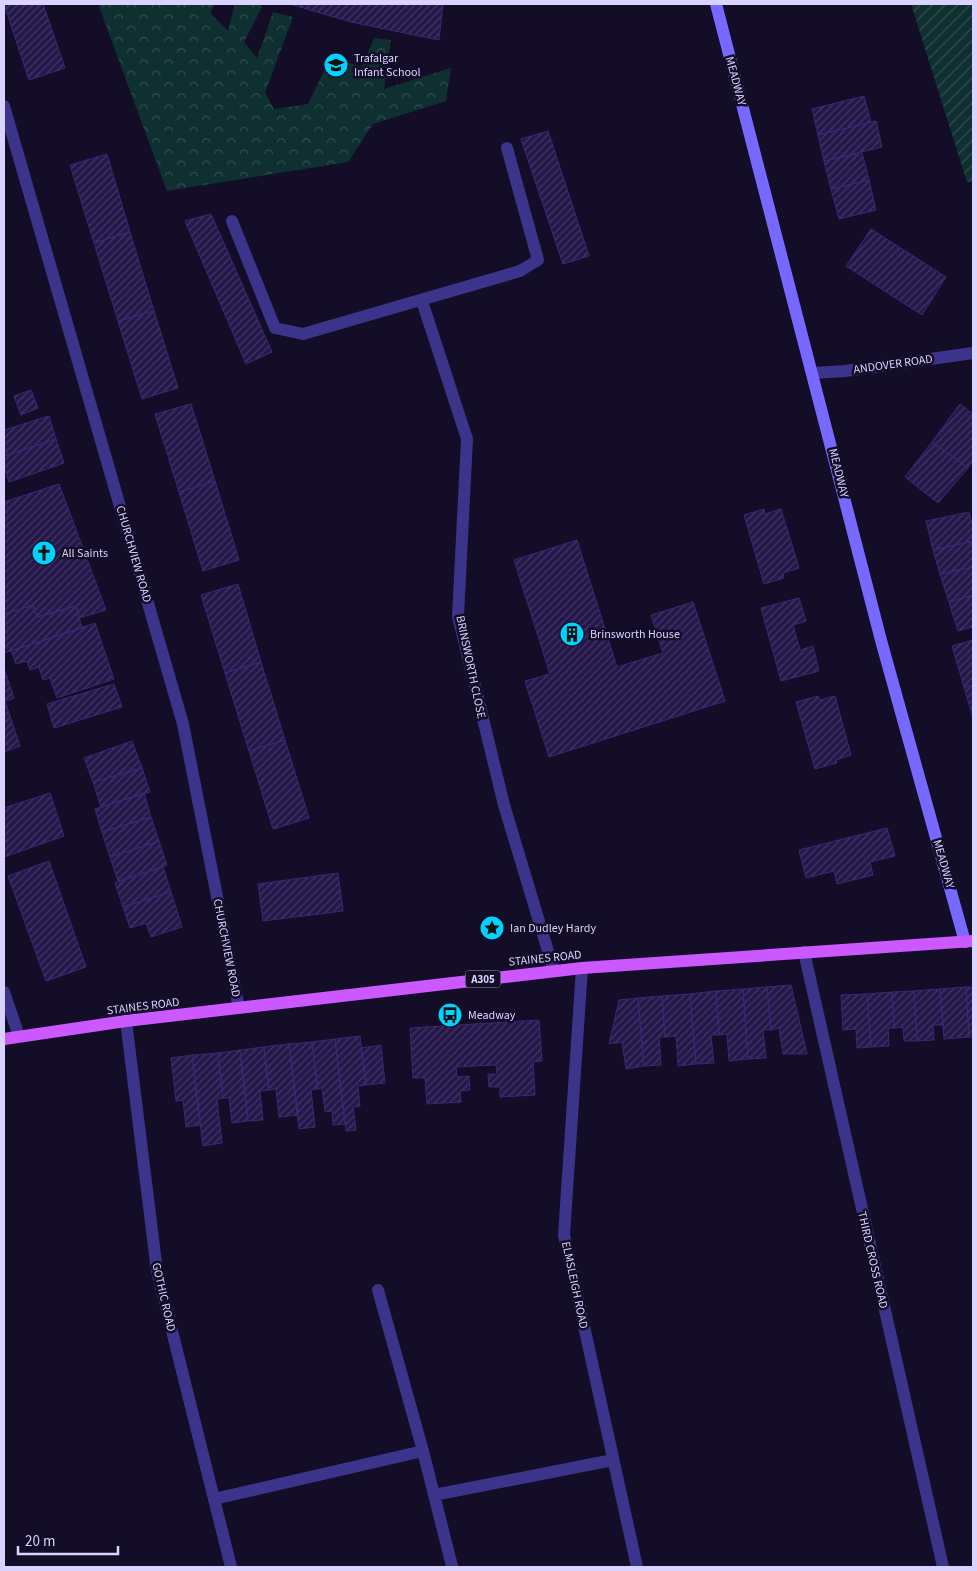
<svg xmlns="http://www.w3.org/2000/svg" width="977" height="1571" font-family="'Source Sans 3',sans-serif">
  <style>
    .forest { fill: url(#forest-crowns) }
    .garden { fill: url(#garden-furrows) }
    .building { fill: url(#building-hatch); stroke: #3c2678 }
    .lines { fill: none; stroke-linecap: round; stroke-linejoin: round }
    .lane { stroke: #3c338a; stroke-width: 12 }
    .street { stroke: #3c338a; stroke-width: 12 }
    .secondary { stroke: #7769ff; stroke-width: 12 }
    .primary { stroke: #cc59ff; stroke-width: 12 }
    .labels { text-anchor: middle; stroke-width: 5; stroke-linejoin: round; paint-order: stroke }
    .shield { fill: #130d27; stroke: #9e97be; stroke-width: 1 }
    .shield-label { font-size: 11px; font-weight: bold; fill: #dad2ff }
    .poi-label { font-size: 12px; fill: #dad2ff; stroke: #130d27; text-anchor: start }
    .street-label { font-size: 12px; fill: #dad2ff; stroke: #130d27 }
  </style>
  <defs>
    <pattern id="forest-crowns" width="20" height="18" patternUnits="userSpaceOnUse" patternTransform="scale(1.25)"><rect width="20" height="18" fill="#0f3031"/><path d="M2 6a3 3 0 1 1 6 0M12 15a3 3 0 1 1 6 0" fill="none" stroke="#314d50"/></pattern>
    <pattern id="garden-furrows" width="10" height="10" patternUnits="userSpaceOnUse" patternTransform="scale(1.25)"><rect width="10" height="10" fill="#0f3031"/><path d="M-1 1l2-2M0 10L10 0M9 11l2-2" fill="none" stroke="#314d50"/></pattern>
    <pattern id="building-hatch" width="6" height="6" patternUnits="userSpaceOnUse" patternTransform="scale(1.25)"><rect width="6" height="6" fill="#24174a"/><path d="M-1 1l2-2M0 6l6-6M5 7l2-2" fill="none" stroke="#433865"/></pattern>
  </defs>
  <rect width="100%" height="100%" fill="#130d27"/>
  <path class="forest" d="M98 4H215L210 13 228 31 235 4H257L262 7 244 42 257 58 273 12 293 17 265 93 274 109 308 104 331 57 362 67 374 38 391 40 384 89 451 68 446 101 373 124 348 162 167 191Z"/>
  <path class="garden" d="M911 4H973V182H967Z"/>
  <path class="building" d="M4 4H43L65 68 29 80Z
    M290 4H443L439 40 351 22Z
    M864 96 871 122 818 135 812 109Z
    M876 121 882 147 824 161 818 135Z
    M548 131 589 256 563 264 521 139Z
    M862 153 869 180 831 189 824 161Z
    M107 154 130 232 94 243 70 165Z
    M869 180 876 210 839 219 831 189Z
    M211 214 272 352 246 364 185 221Z
    M871 229 946 277 922 315 846 266Z
    M130 232 154 311 118 321 94 243Z
    M154 311 178 388 142 399 118 321Z
    M31 390 38 408 21 415 14 396Z
    M191 404 215 481 179 492 155 414Z
    M960 404 973 414V460L968 468 932 442Z
    M49 416 56 439 4 456V430Z
    M56 439 64 463 9 482 4 467V456Z
    M932 442 968 468 938 503 905 477Z
    M215 481 239 560 203 571 179 492Z
    M59 484 106 610 79 618 76 606 37 617 33 605 4 614V502Z
    M764 509 765 514 781 509 799 568 783 573 784 578 764 584 744 515Z
    M969 512 973 527V541L933 550 926 521Z
    M577 540 617 667 663 653 651 615 693 602 725 701 549 757 525 681 550 674 514 560Z
    M973 541V567L940 574 933 550Z
    M973 567V595L949 602 940 574Z
    M238 584 261 662 225 673 201 595Z
    M973 595V627L958 631 949 602Z
    M799 598 806 621 793 625 800 650 813 646 819 671 781 681 761 608Z
    M33 605 37 617 76 606 82 628 4 653V614Z
    M95 623 114 679 57 698 50 678 43 680 39 667 30 670 27 661 16 664 11 651Z
    M973 640V685L964 687 952 646Z
    M261 662 285 740 249 751 225 673Z
    M4 668 14 698 5 701 20 746 4 752Z
    M114 684 122 707 54 728 47 704Z
    M973 685V718L964 687Z
    M818 696 820 700 835 696 851 755 836 760 837 763 815 769 796 702Z
    M285 740 309 818 273 829 249 751Z
    M132 741 142 768 93 782 84 758Z
    M142 768 150 792 101 807 93 782Z
    M50 793 64 836 4 857V808Z
    M144 793 151 817 102 832 95 809Z
    M151 817 159 841 110 857 102 832Z
    M887 828 895 856 870 862 873 875 837 884 834 871 806 878 799 850Z
    M159 841 167 865 118 881 110 857Z
    M49 861 86 967 46 981 8 876Z
    M163 867 171 892 123 907 115 883Z
    M338 873 343 911 263 921 258 884Z
    M171 892 182 927 151 937 146 923 130 928 123 907Z
    M791 985 807 1054H783L779 1028 771 1030 767 987Z
    M767 987 771 1030H763L766 1058 748 1059 743 989Z
    M966 987H973V1037H969Z
    M966 987 969 1037 944 1039 940 989Z
    M743 989 748 1059 729 1061 727 1034 719 1035 716 991Z
    M940 989 943 1025H933L934 1040 917 1041 914 991Z
    M716 991 719 1035H711L714 1063 696 1064 690 994Z
    M914 991 917 1041H904L903 1027 894 1028 892 992Z
    M892 992 894 1028H888L889 1046 871 1047 867 994Z
    M690 994 696 1064 678 1066 676 1036 665 1037 662 996Z
    M867 994 871 1047 857 1048 856 1029 843 1030 841 995Z
    M662 996 665 1037H659L661 1065 644 1066 638 998Z
    M638 998 644 1066 626 1069 622 1042 609 1044 619 1000Z
    M539 1020 542 1061 533 1062 535 1095 500 1097V1087H489L488 1074H497L496 1065 456 1067 457 1077 469 1076 470 1090 460 1091 461 1102 427 1104 425 1078H413L410 1028Z
    M360 1036 366 1085 358 1086 360 1106 353 1107 356 1130 346 1131 335 1039Z
    M335 1039 345 1124 333 1125 332 1111 325 1112 322 1088 318 1089 312 1042Z
    M312 1042 318 1089 311 1090 315 1127 299 1129 289 1044Z
    M289 1044 298 1115 279 1117 276 1089 269 1090 264 1047Z
    M381 1045 385 1083 366 1085 361 1048Z
    M264 1047 269 1090 260 1091 263 1120 248 1121 240 1050Z
    M240 1050 248 1121 232 1123 229 1098H223L218 1053Z
    M218 1053 223 1098 217 1099 222 1143 203 1146 192 1055Z
    M192 1055 200 1125 186 1127 183 1100 176 1101 171 1058Z"/>
  <g class="lines">
    <path class="lane" d="M507 148 538 260 520 271
      M232 221 275 328 303 334
      M378 1290 423 1451 452 1566
      M434 1495 613 1460
      M214 1499 423 1451"/>
    <path class="street" d="M4 106 183 724 239 1008
      M422 301 467 439 458 616 504 805 554 971
      M303 334 520 271
      M813 373 845 371 973 353
      M804 952 943 1567
      M582 968 564 1235 637 1567
      M4 992 19 1036
      M126 1021 157 1271 231 1567"/>
    <path class="secondary" d="M716 4 882 644 965 942"/>
    <path class="primary" d="M4 1039 126 1021 582 968 973 941"/>
  </g>
  <defs>
    <symbol id="school-disc" viewBox="-11 -11 22 22"><circle r="9.5" fill="#00d3fd" stroke="#130d27"/><path d="M0-5L7-2L0 1L-7-2ZM-4 1L0 2.5L4 1V4Q0 6-4 4Z" fill="#111"/></symbol>
    <symbol id="church-disc" viewBox="-11 -11 22 22"><circle r="9.5" fill="#00d3fd" stroke="#130d27"/><path d="M-1.2-6h2.4v3.5h3.3v2.4h-3.3V6h-2.4V-.1h-3.3v-2.4h3.3Z" fill="#111"/></symbol>
    <symbol id="building-disc" viewBox="-11 -11 22 22"><circle r="9.5" fill="#00d3fd" stroke="#130d27"/><path d="M-4-6H4V6H1V3H-1V6H-4ZM-2.5-4.3h1.7v1.8h-1.7ZM.8-4.3h1.7v1.8H.8ZM-2.5-1h1.7V.8h-1.7ZM.8-1h1.7V.8H.8Z" fill="#111"/></symbol>
    <symbol id="sight-disc" viewBox="-11 -11 22 22"><circle r="9.5" fill="#00d3fd" stroke="#130d27"/><path d="M0-6L1.8-2.2L6-1.7L2.9 1.2L3.7 5.4L0 3.3L-3.7 5.4L-2.9 1.2L-6-1.7L-1.8-2.2Z" fill="#111"/></symbol>
    <symbol id="bus-disc" viewBox="-11 -11 22 22"><circle r="9.5" fill="#00d3fd" stroke="#130d27"/><path d="M-5-6H5V4H4V6H2V4H-2V6H-4V4H-5ZM-3.5-4V0h7V-4ZM-3.5 1.2v1.5H-2V1.2ZM2 1.2v1.5H3.5V1.2Z" fill="#111"/></symbol>
  </defs>
  <g fill-rule="evenodd">
    <use href="#school-disc" x="322" y="51" width="28" height="28"/>
    <use href="#church-disc" x="30" y="539" width="28" height="28"/>
    <use href="#building-disc" x="558" y="620" width="28" height="28"/>
    <use href="#sight-disc" x="478" y="914" width="28" height="28"/>
    <use href="#bus-disc" x="436" y="1001" width="28" height="28"/>
  </g>
  <g class="labels">
    <rect class="shield" x="465.5" y="970.5" width="35" height="17" rx="4"/>
    <g class="shield-label">
      <text x="483" y="983">A305</text>
    </g>
    <g class="poi-label">
      <text x="354" y="62">Trafalgar<tspan x="354" dy="14">Infant School</tspan></text>
      <text x="62" y="557">All Saints</text>
      <text x="590" y="638">Brinsworth House</text>
      <text x="510" y="932">Ian Dudley Hardy</text>
      <text x="468" y="1019">Meadway</text>
    </g>
    <g class="street-label">
      <text transform="translate(736 81) rotate(75)" y="4">MEADWAY</text>
      <text transform="translate(893 364) rotate(-8)" y="4">ANDOVER ROAD</text>
      <text transform="translate(839 473) rotate(76)" y="4">MEADWAY</text>
      <text transform="translate(134 554) rotate(74)" y="4">CHURCHVIEW ROAD</text>
      <text transform="translate(471 667) rotate(78)" y="4">BRINSWORTH CLOSE</text>
      <text transform="translate(944 864) rotate(74)" y="4">MEADWAY</text>
      <text transform="translate(227 948) rotate(79)" y="4">CHURCHVIEW ROAD</text>
      <text transform="translate(545 958) rotate(-6)" y="4">STAINES ROAD</text>
      <text transform="translate(143 1006) rotate(-7)" y="4">STAINES ROAD</text>
      <text transform="translate(873 1260) rotate(77)" y="4">THIRD CROSS ROAD</text>
      <text transform="translate(575 1285) rotate(78)" y="4">ELMSLEIGH ROAD</text>
      <text transform="translate(164 1297) rotate(77)" y="4">GOTHIC ROAD</text>
    </g>
  </g>
  <rect width="977" height="1571" fill="none" stroke="#dad2ff" stroke-width="10"/>
  <path d="M18 1546v8h100v-8" fill="none" stroke="#dad2ff" stroke-width="2.5"/>
  <text x="25" y="1546" font-size="15" fill="#dad2ff" stroke="#130d27" stroke-width="4" paint-order="stroke">20 m</text>
</svg>
